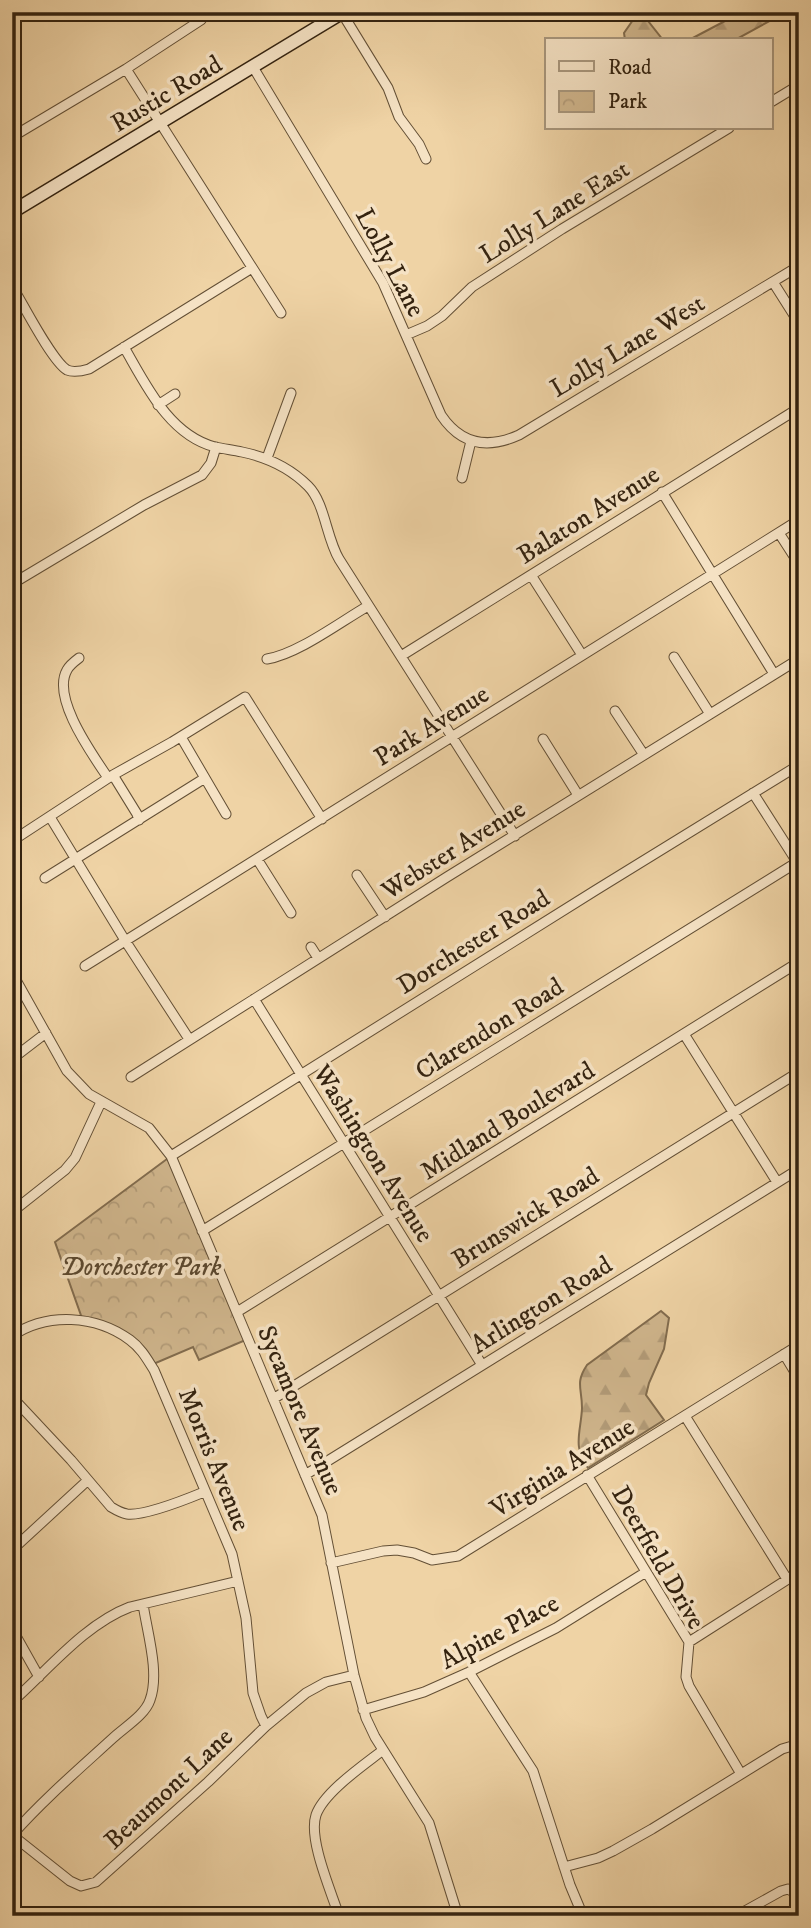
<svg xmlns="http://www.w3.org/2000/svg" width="811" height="1928" font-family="'IM FELL DW Pica',serif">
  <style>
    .forest { fill: url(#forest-firs); stroke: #826c4e; stroke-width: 2 }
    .park { fill: url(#park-crowns); stroke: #826c4e; stroke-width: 2 }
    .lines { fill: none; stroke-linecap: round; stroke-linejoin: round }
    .street-casing { stroke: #634f35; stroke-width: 11 }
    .secondary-casing { stroke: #342310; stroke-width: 15 }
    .street { stroke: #f5e2c4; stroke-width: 9 }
    .secondary { stroke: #f5e2c4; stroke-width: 12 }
    .labels { text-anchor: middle; stroke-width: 7; stroke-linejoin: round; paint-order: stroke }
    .street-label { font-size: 26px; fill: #342310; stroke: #f5e2c4 }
    .park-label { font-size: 26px; font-style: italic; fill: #5b482f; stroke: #f5e2c4 }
  </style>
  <defs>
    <pattern id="forest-firs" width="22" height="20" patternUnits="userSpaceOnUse" patternTransform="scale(1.75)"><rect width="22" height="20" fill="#cfb58c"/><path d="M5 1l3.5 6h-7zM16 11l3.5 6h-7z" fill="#b29b78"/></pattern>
    <pattern id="park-crowns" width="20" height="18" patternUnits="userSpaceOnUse" patternTransform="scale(1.75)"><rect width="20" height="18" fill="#cfb58c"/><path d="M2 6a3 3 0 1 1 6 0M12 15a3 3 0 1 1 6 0" fill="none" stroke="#b29b78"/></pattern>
  </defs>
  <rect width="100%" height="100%" fill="#efd3a5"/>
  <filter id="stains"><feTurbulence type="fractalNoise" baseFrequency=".00286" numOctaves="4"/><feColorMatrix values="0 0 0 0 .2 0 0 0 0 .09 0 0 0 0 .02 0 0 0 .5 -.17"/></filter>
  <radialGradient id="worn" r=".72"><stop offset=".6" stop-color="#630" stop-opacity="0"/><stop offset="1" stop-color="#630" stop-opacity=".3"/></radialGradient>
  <path class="forest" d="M742 12H786L735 40H689Z
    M633 20 648 21 663 40H625L624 33Z
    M661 1311 669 1318 664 1349 649 1383 646 1395 664 1420 588 1468C572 1446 581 1432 582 1408 582 1388 575 1383 587 1365Z"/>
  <path class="park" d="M171 1156 248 1339 199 1360 193 1347 151 1365 131 1340 83 1321 55 1242Z"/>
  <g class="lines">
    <defs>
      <path id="street" d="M342 13 388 88 399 117 419 144 426 159
        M253 67 383 283 441 415C461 445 488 449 519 435L799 266
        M126 69 281 313
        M771 102 799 85
        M12 137 126 69 201 20 207 12
        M773 282 799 323
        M12 286C23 304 52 361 67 370 74 373 82 371 89 369L252 268
        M406 335 427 326 442 316 472 287 562 229 729 128
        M124 347C146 385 169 435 215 447 224 449 233 450 242 452 266 457 290 468 308 486 325 503 326 537 339 559L515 836
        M158 405 175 394
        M267 458 291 393
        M462 478 471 441
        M662 492 774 674
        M779 533 799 564
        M531 575 582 655
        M12 584 144 505 202 475 211 463 216 447
        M401 656 799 408
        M674 657 710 714
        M79 658C75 661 69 666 67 670 51 698 93 755 108 778
        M267 659C298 654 340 622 368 606
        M615 711 644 755
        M181 737 226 814
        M543 739 578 795
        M113 775 137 814 139 820
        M753 793 799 865
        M50 817 126 942 189 1039
        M12 841 113 775 172 742 245 697 322 819
        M257 859 291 913
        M357 875 385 917
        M45 878 205 778
        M311 947 318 958
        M85 966 799 520
        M12 973 67 1071 89 1094 149 1128 171 1156 322 1515 354 1675 366 1718 375 1737 429 1823 458 1916
        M254 999 482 1365
        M684 1034 777 1182
        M12 1059 46 1033
        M131 1077 447 877 799 659
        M171 1156 596 890 799 765
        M12 1212 65 1170 75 1158 101 1102
        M202 1231 799 861
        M237 1312 799 962
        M12 1336C47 1312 96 1315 130 1340 141 1348 147 1359 154 1370L232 1554 246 1618 253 1693 261 1716 266 1726
        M784 1354 799 1379
        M12 1397 71 1460 111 1507C116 1510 121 1513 127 1514 144 1516 187 1499 204 1492
        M273 1399 799 1072
        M685 1416 787 1579
        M305 1475 799 1169
        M587 1475 689 1642 686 1677 689 1686 741 1774
        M12 1550 88 1480
        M331 1563 383 1551 397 1550 414 1553 432 1560 458 1556 799 1345
        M12 1629 39 1677
        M689 1642 799 1572
        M469 1672 533 1771 570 1885 583 1916
        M12 1702C48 1670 85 1624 130 1607L238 1581
        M363 1710 424 1692 469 1672 556 1628 646 1572
        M12 1835 70 1881 81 1886 96 1882 208 1782 266 1726 306 1693 326 1682 354 1675
        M12 1835C43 1800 79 1769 113 1738 125 1727 145 1715 150 1700 160 1673 147 1632 143 1604
        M564 1867 598 1858 613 1851 652 1829 782 1749 799 1744
        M339 1916C331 1891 308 1839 316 1815 324 1792 364 1765 383 1750
        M736 1916 781 1891 788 1889 799 1895"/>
      <path id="secondary" d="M12 212 343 12"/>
    </defs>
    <use href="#street" class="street-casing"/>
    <use href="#secondary" class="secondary-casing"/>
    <use href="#street" class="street"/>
    <use href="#secondary" class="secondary"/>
  </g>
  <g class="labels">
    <g class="street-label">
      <text transform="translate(166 93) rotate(-31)" y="9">Rustic Road</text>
      <text transform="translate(554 211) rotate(-32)" y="9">Lolly Lane East</text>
      <text transform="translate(391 262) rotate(62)" y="9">Lolly Lane</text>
      <text transform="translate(627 345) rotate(-31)" y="9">Lolly Lane West</text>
      <text transform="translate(588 514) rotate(-32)" y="9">Balaton Avenue</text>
      <text transform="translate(431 725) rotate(-32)" y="9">Park Avenue</text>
      <text transform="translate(453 849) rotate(-32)" y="9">Webster Avenue</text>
      <text transform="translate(473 941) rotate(-32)" y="9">Dorchester Road</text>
      <text transform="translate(489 1028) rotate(-32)" y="9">Clarendon Road</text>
      <text transform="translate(507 1120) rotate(-32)" y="9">Midland Boulevard</text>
      <text transform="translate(374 1153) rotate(58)" y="9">Washington Avenue</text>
      <text transform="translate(525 1217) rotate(-32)" y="9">Brunswick Road</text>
      <text transform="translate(541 1304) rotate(-32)" y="9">Arlington Road</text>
      <text transform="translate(301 1410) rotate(67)" y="9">Sycamore Avenue</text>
      <text transform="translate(215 1459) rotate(68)" y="9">Morris Avenue</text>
      <text transform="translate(562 1467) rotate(-32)" y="9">Virginia Avenue</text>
      <text transform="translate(659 1557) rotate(60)" y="9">Deerfield Drive</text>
      <text transform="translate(499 1631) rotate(-28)" y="9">Alpine Place</text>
      <text transform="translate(168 1788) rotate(-43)" y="9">Beaumont Lane</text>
    </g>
    <g class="park-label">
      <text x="141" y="1275">Dorchester Park</text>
    </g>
  </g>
  <rect width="811" height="1928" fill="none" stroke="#efd3a5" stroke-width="42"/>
  <rect x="14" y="14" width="783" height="1900" fill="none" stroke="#342310" stroke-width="3.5"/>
  <rect x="21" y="21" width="769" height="1886" fill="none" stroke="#342310" stroke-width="2"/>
  <rect x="545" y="38" width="228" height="91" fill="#f5e2c4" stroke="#a8967c" stroke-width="2"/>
  <rect x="559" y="61" width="35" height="10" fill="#f5e2c4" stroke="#a8967c" stroke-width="2"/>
  <text x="608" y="74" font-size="21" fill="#342310">Road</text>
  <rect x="559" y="91" width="35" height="21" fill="url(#park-crowns)" stroke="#a8967c" stroke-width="2"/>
  <text x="608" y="108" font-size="21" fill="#342310">Park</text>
  <rect width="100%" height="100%" filter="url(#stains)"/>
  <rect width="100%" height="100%" fill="url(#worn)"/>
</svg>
